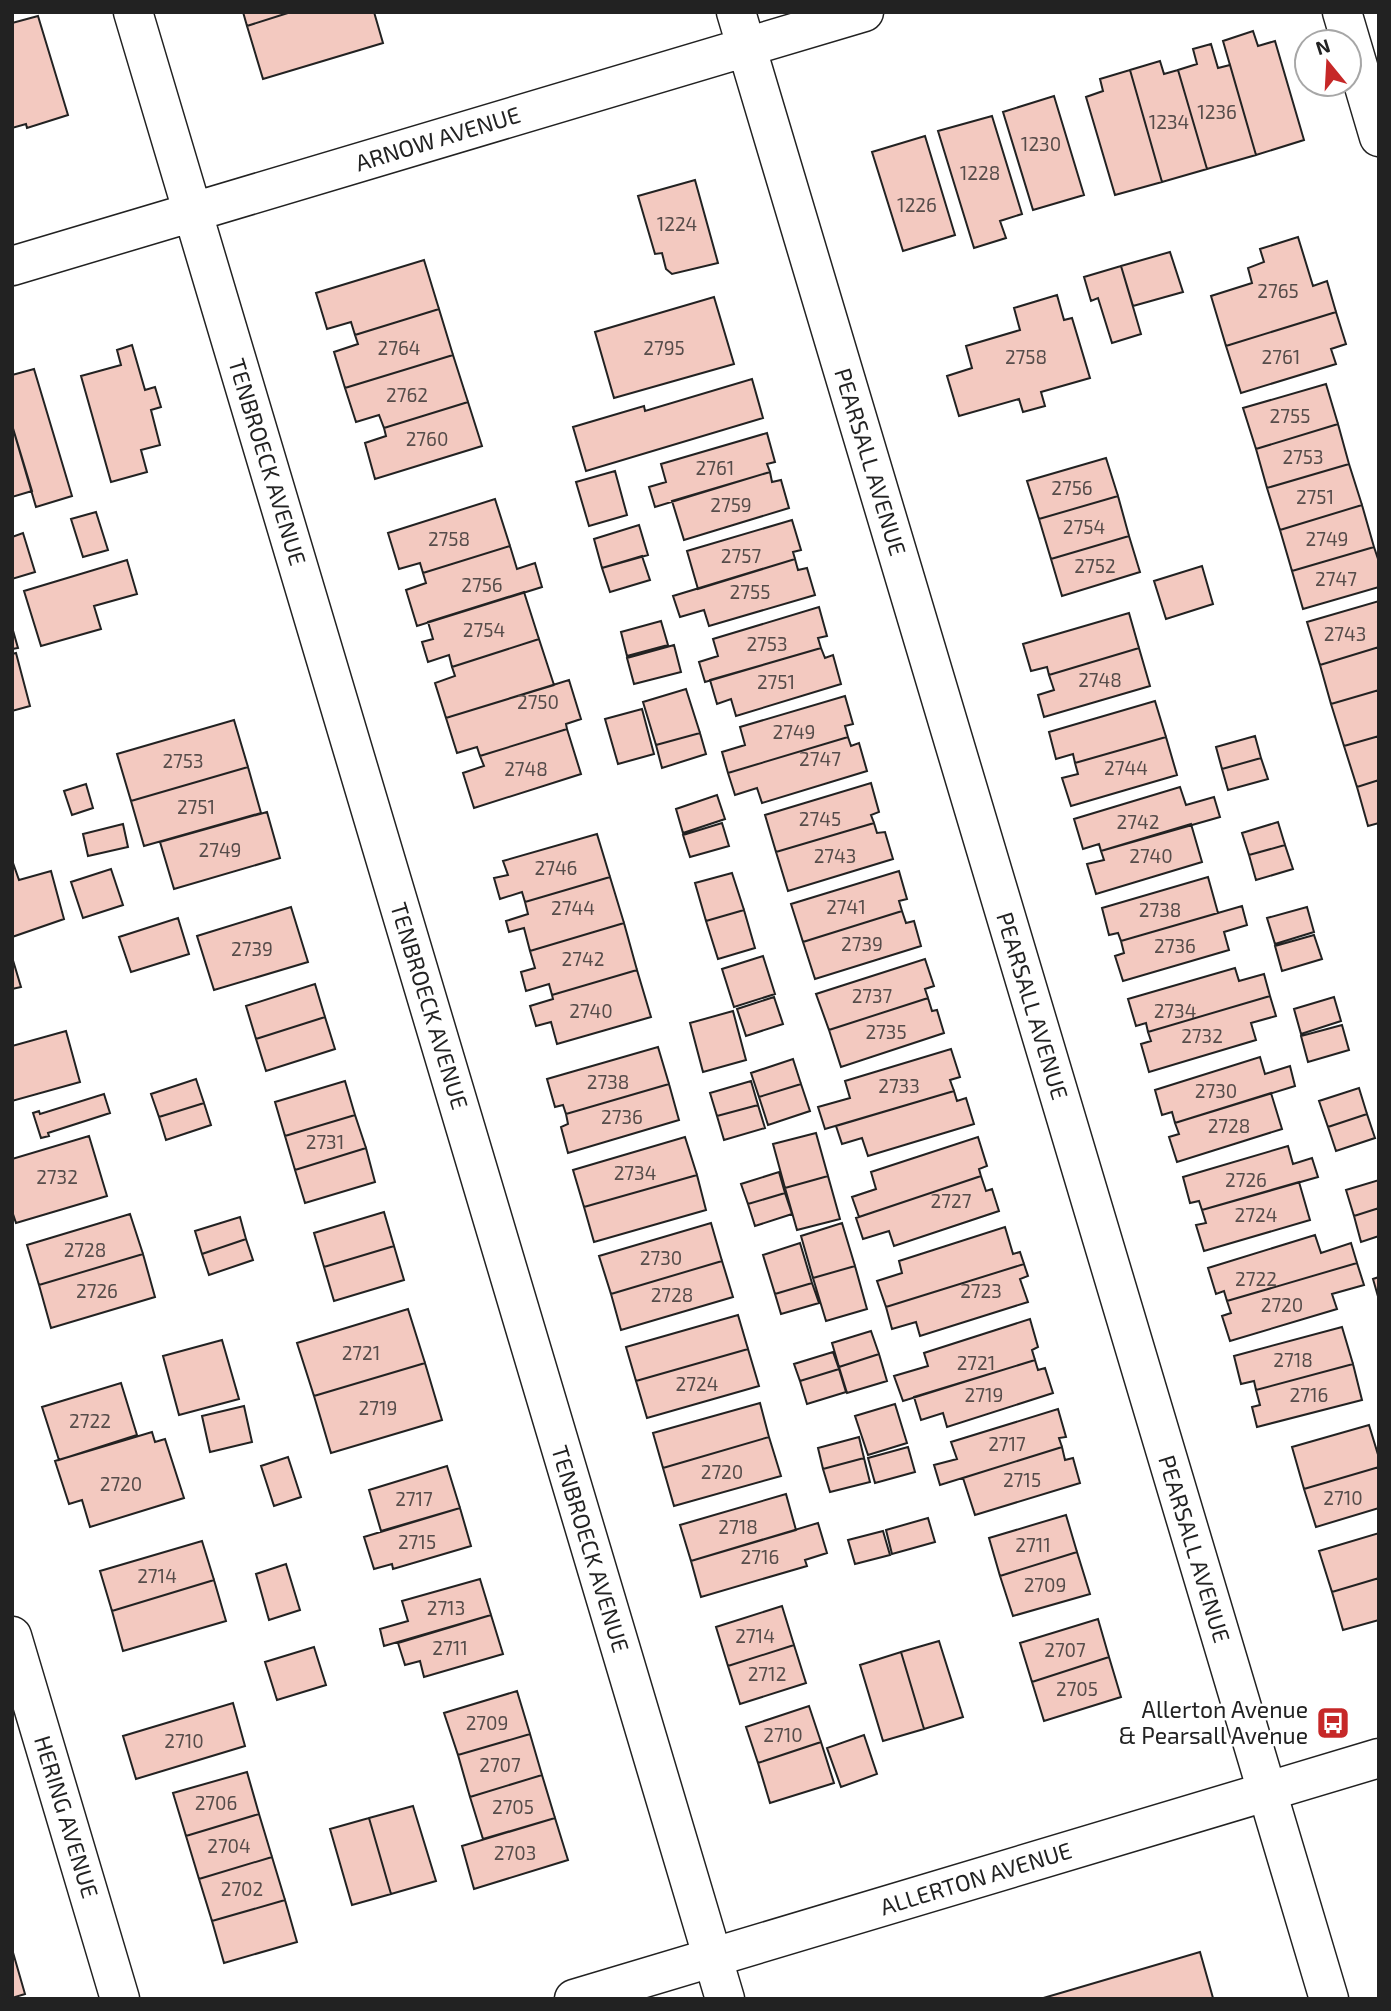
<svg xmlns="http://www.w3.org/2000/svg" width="1391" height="2011" font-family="'Exo 2',sans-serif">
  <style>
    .building { fill: #f3c9c0; stroke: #222; stroke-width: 2 }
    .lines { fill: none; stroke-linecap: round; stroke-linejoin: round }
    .minor-casing { stroke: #222; stroke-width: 41 }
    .major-casing { stroke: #222; stroke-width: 41 }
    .minor { stroke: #fff; stroke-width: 38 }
    .major { stroke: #fff; stroke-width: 38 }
    .labels { text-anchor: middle; stroke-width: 5; stroke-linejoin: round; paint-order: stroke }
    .number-label { font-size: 19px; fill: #564c4a }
    .street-label { font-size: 23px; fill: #222; stroke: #fff }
    .poi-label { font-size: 23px; fill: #222; stroke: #fff; text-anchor: end }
  </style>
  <rect width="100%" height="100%" fill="#fff"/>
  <path class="building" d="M243 12H291L247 26Z
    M291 12H374L383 43 263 79 247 26Z
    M38 16 68 115 27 128 26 124 12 128V23Z
    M1253 31 1258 46 1275 41 1304 140 1256 155 1223 41Z
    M1211 44 1218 68 1230 65 1256 155 1207 169 1178 70 1197 64 1193 49Z
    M1160 61 1164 74 1178 70 1207 169 1162 182 1130 70Z
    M1130 70 1162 182 1115 195 1086 97 1103 91 1100 79Z
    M1054 96 1084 195 1033 210 1003 112Z
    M992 116 1022 214 1000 221 1006 238 974 248 938 131Z
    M925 136 955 235 903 251 872 152Z
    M695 180 718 263 672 274 666 269 662 253 655 254 638 196Z
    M1298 237 1313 286 1327 281 1336 312 1226 346 1211 296 1252 283 1248 268 1264 262 1260 249Z
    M1170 252 1183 292 1133 306 1121 266Z
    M424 260 439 309 355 335 351 322 327 329 316 293Z
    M1121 266 1141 334 1112 343 1098 298 1091 301 1084 277Z
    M1057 295 1064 320 1072 318 1090 378 1041 392 1045 406 1023 412 1019 399 959 416 947 376 972 368 966 346 1020 330 1014 308Z
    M714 297 734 364 614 398 595 332Z
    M439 309 453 355 345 388 334 352 358 344 355 335Z
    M1336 312 1346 344 1331 349 1336 364 1241 393 1226 346Z
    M132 345 145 390 155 387 161 407 151 410 160 445 141 450 147 472 111 482 81 376 121 365 117 350Z
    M453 355 468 402 384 428 379 415 356 422 345 388Z
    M34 369 72 496 36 507 12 425V375Z
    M752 379 763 418 586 471 573 427 644 406 645 411Z
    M1326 384 1338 424 1256 449 1243 408Z
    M468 402 482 446 375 479 365 443 386 436 384 428Z
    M1338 424 1349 464 1267 488 1256 449Z
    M12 425 32 491 12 497Z
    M767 433 775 462 767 464 770 472 655 507 649 487 666 482 661 464Z
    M1106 458 1118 496 1039 519 1027 481Z
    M1349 464 1362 505 1280 530 1267 488Z
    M615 471 627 515 589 526 576 482Z
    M770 472 772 482 781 480 789 508 684 540 672 501Z
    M1118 496 1129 536 1051 559 1039 519Z
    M495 499 510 546 423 573 420 563 399 569 388 533Z
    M1362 505 1374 547 1292 571 1280 530Z
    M96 512 108 550 83 557 71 519Z
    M792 520 801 550 793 552 795 559 698 589 687 551Z
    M639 525 648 555 602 568 594 539Z
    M23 533 35 572 12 579V537Z
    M1129 536 1140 572 1062 596 1051 559Z
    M510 546 517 569 535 563 542 587 417 626 406 590 426 583 423 573Z
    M1374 547 1379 562V587L1303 609 1292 571Z
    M642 556 650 580 610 592 602 568Z
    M795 559 798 570 807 568 815 595 709 626 704 610 680 617 673 596Z
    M127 560 137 594 94 606 101 629 41 646 24 591Z
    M1202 566 1213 604 1166 619 1154 581Z
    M524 592 539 639 452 667 449 655 428 662 422 642 433 639 428 622Z
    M1379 601V647L1320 665 1307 622Z
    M819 607 827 636 818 638 821 648 705 682 699 662 718 656 713 639Z
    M1129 613 1139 648 1049 675 1047 667 1031 671 1023 644Z
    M661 621 668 645 627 656 621 632Z
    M12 627 18 648 12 649Z
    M539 639 554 685 446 718 435 683 455 676 452 667Z
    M674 645 681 672 634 684 627 658Z
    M1379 647V690L1331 704 1320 665Z
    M821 648 825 658 833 655 841 684 736 716 731 699 717 704 710 680Z
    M1139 648 1150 686 1044 717 1038 695 1054 690 1049 675Z
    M16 653 30 706 12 711V654Z
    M569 680 581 719 566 724 567 729 480 756 477 747 457 753 446 718Z
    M686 689 700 733 656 745 643 702Z
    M1379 690V736L1344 746 1331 704Z
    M845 696 853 724 845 726 848 737 728 773 722 752 745 745 740 727Z
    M1155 701 1166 737 1075 763 1073 754 1056 759 1049 732Z
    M642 709 654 754 618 764 605 719Z
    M234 720 248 767 131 801 117 754Z
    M567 729 581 774 474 808 463 773 484 766 480 756Z
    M700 733 706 754 662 768 656 745Z
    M1255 736 1261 758 1222 769 1216 747Z
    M1379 736V780L1357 787 1344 746Z
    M848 737 851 746 859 743 867 771 762 803 757 788 735 795 728 773Z
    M1166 737 1177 775 1071 806 1062 778 1078 774 1075 763Z
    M1261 758 1268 779 1228 790 1222 769Z
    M248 767 261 813 144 846 131 801Z
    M1379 780V823L1368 826 1357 787Z
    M871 783 879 812 871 815 874 823 776 852 765 815Z
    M86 784 93 808 72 815 64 791Z
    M1180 787 1186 805 1214 797 1220 817 1101 851 1099 844 1083 849 1074 819Z
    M717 795 725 819 683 833 676 809Z
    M267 812 280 858 174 889 160 842Z
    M1278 822 1285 845 1249 855 1242 833Z
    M722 823 729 846 690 857 683 835Z
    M874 823 877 833 885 832 893 859 788 891 776 852Z
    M123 824 128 847 88 856 83 834Z
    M1191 824 1202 862 1096 894 1087 864 1104 860 1101 851Z
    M597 834 610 877 525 902 522 892 500 899 494 878 508 875 503 861Z
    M1285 845 1293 869 1256 880 1249 855Z
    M12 860 19 880 51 871 64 919 12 937Z
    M111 869 123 905 83 918 71 882Z
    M899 871 907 899 899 901 902 911 803 942 791 904Z
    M732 873 744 910 706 921 695 883Z
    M610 877 624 923 530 951 524 928 509 932 506 921 528 914 525 902Z
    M1208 877 1218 913 1121 941 1118 933 1109 935 1102 908Z
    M1242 906 1247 925 1224 932 1229 950 1123 981 1115 956 1124 953 1121 941Z
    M291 907 308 962 214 990 197 936Z
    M1307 907 1314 932 1275 944 1267 918Z
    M744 910 755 948 718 959 706 921Z
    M902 911 906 923 914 921 921 946 815 979 803 942Z
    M178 918 189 954 131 972 119 937Z
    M624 923 637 970 552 995 549 984 526 991 521 972 535 968 530 951Z
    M1314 935 1322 959 1282 971 1275 946Z
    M763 956 775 994 734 1007 722 969Z
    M12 957 21 987 12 989Z
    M925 959 934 986 925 989 928 998 829 1030 816 994Z
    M1235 968 1239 981 1264 974 1270 996 1148 1032 1146 1023 1136 1026 1128 999Z
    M637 970 651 1017 557 1044 551 1022 536 1026 530 1006 553 999 552 995Z
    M315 984 325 1017 256 1039 246 1006Z
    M1270 996 1276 1016 1251 1023 1256 1040 1149 1072 1141 1044 1151 1041 1148 1032Z
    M774 997 783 1024 746 1036 737 1009Z
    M1334 997 1341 1021 1301 1034 1294 1009Z
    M928 998 932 1011 937 1010 944 1033 841 1067 829 1030Z
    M733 1011 746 1060 703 1072 690 1023Z
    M325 1017 335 1049 266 1071 256 1039Z
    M1342 1025 1349 1050 1308 1062 1301 1036Z
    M66 1031 80 1082 12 1101V1046Z
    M658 1047 669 1084 566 1114 563 1105 555 1107 547 1079Z
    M951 1049 960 1077 950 1080 954 1091 825 1129 818 1107 850 1098 845 1081Z
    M1260 1057 1265 1074 1290 1066 1295 1086 1175 1123 1172 1112 1162 1115 1155 1090Z
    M793 1059 801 1084 759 1097 751 1073Z
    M196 1079 204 1103 159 1117 151 1094Z
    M345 1081 355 1115 285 1136 275 1102Z
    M751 1081 758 1105 717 1116 710 1093Z
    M669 1084 679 1120 568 1153 561 1127 568 1124 566 1114Z
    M801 1084 810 1111 768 1125 759 1097Z
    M1359 1088 1367 1114 1328 1127 1319 1101Z
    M954 1091 957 1101 966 1098 974 1124 868 1156 862 1138 842 1144 836 1126Z
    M1271 1093 1282 1129 1177 1162 1169 1137 1179 1134 1175 1123Z
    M104 1094 110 1113 48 1133 49 1136 41 1138 33 1113 39 1111 40 1114Z
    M204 1103 211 1125 166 1140 159 1117Z
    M758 1105 765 1128 724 1140 717 1116Z
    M1367 1114 1375 1138 1336 1151 1328 1127Z
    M355 1115 366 1148 295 1170 285 1136Z
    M816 1133 828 1176 785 1188 773 1144Z
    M89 1136 107 1196 16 1223 12 1211V1159Z
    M685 1137 697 1175 584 1207 573 1170Z
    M978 1137 987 1166 979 1169 981 1176 859 1217 852 1197 876 1189 871 1172Z
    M1288 1146 1293 1164 1312 1158 1318 1177 1202 1210 1199 1201 1190 1203 1183 1177Z
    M366 1148 375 1182 305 1203 295 1170Z
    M779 1172 785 1193 748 1204 741 1184Z
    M697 1175 706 1210 594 1242 584 1207Z
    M828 1176 840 1219 797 1230 785 1188Z
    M981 1176 986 1191 992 1189 999 1211 894 1246 889 1231 863 1239 856 1218Z
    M1379 1180V1208L1354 1216 1346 1190Z
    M1299 1182 1310 1220 1204 1251 1196 1225 1206 1223 1202 1210Z
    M785 1193 792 1214 755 1226 748 1204Z
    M1379 1208V1236L1361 1242 1354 1216Z
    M384 1212 394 1246 324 1267 314 1233Z
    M130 1214 143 1254 39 1285 27 1245Z
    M240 1217 246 1239 202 1254 195 1231Z
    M711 1223 722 1261 611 1294 599 1256Z
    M842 1223 855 1266 813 1278 801 1236Z
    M1005 1227 1013 1254 1020 1252 1024 1264 886 1307 877 1281 902 1273 899 1261Z
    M1315 1235 1321 1253 1351 1243 1357 1263 1227 1301 1224 1291 1216 1294 1208 1268Z
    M246 1239 253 1260 209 1275 202 1254Z
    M800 1243 812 1283 775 1294 763 1255Z
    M394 1246 404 1280 334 1301 324 1267Z
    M143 1254 155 1297 51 1328 39 1285Z
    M722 1261 733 1297 621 1330 611 1294Z
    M1357 1263 1364 1285 1332 1294 1337 1309 1230 1341 1222 1316 1231 1313 1227 1301Z
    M1024 1264 1028 1276 1020 1279 1028 1302 920 1336 916 1322 892 1329 886 1307Z
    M855 1266 867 1309 826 1321 813 1278Z
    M1379 1277V1300L1373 1279Z
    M812 1283 819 1303 781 1314 775 1294Z
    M408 1309 425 1363 314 1396 297 1343Z
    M738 1315 748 1349 636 1381 626 1347Z
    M1030 1319 1038 1347 1032 1350 1035 1360 903 1401 894 1376 928 1366 924 1353Z
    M1342 1327 1353 1364 1256 1390 1254 1381 1241 1384 1234 1356Z
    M871 1331 879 1354 839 1367 832 1343Z
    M222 1340 239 1399 179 1415 163 1356Z
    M748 1349 759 1386 647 1418 636 1381Z
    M833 1352 839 1369 800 1381 794 1364Z
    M879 1354 887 1381 847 1393 839 1367Z
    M1035 1360 1038 1370 1045 1368 1053 1393 947 1427 943 1413 921 1420 914 1397Z
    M425 1363 442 1420 331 1453 314 1396Z
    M1353 1364 1362 1400 1257 1427 1252 1407 1260 1405 1256 1390Z
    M839 1369 846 1392 807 1404 800 1381Z
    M121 1383 137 1435 59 1460 42 1407Z
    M760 1403 769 1437 663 1468 653 1433Z
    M895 1404 907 1443 868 1455 855 1416Z
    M244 1406 252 1442 210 1452 202 1416Z
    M1058 1409 1066 1437 1059 1438 1062 1447 940 1485 934 1465 957 1459 951 1442Z
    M1369 1425 1379 1458V1467L1304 1489 1292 1447Z
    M152 1432 155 1442 165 1439 184 1498 90 1527 82 1500 69 1504 55 1461Z
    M769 1437 781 1476 674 1506 663 1468Z
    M859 1437 864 1458 823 1469 818 1448Z
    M908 1447 915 1472 875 1483 868 1458Z
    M1062 1447 1065 1460 1073 1458 1080 1483 975 1515 963 1478Z
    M288 1457 301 1497 274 1506 261 1466Z
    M864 1458 870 1482 830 1492 823 1469Z
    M447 1466 460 1508 381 1531 369 1490Z
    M1379 1467V1508L1316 1527 1304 1489Z
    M786 1494 796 1530 691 1561 680 1525Z
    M460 1508 471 1546 393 1569 392 1564 374 1569 364 1537Z
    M1066 1515 1077 1552 1000 1576 989 1538Z
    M928 1518 935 1542 892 1554 886 1530Z
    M818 1523 827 1553 805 1560 807 1566 701 1597 691 1561Z
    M883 1531 890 1555 855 1564 848 1540Z
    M1379 1533V1578L1332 1592 1319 1551Z
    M202 1541 214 1580 112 1611 100 1571Z
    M1077 1552 1090 1594 1013 1616 1000 1576Z
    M286 1564 300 1610 269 1620 256 1574Z
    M1379 1578V1620L1343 1630 1332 1592Z
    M480 1579 491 1615 384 1646 380 1629 408 1621 402 1601Z
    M214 1580 226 1621 123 1651 112 1611Z
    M782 1606 794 1645 728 1666 716 1627Z
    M491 1615 503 1654 424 1677 420 1661 405 1665 398 1643Z
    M1098 1619 1109 1657 1032 1682 1020 1643Z
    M939 1641 963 1717 924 1729 901 1652Z
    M794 1645 806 1683 740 1704 728 1666Z
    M314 1647 326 1685 277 1700 265 1662Z
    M901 1652 924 1729 883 1741 860 1665Z
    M1109 1657 1121 1697 1044 1721 1032 1682Z
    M517 1691 530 1734 458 1755 444 1713Z
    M233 1703 245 1746 136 1779 123 1736Z
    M809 1706 821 1742 758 1763 746 1727Z
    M530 1734 542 1775 470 1797 458 1755Z
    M864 1735 877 1774 841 1787 827 1748Z
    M821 1742 834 1783 770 1803 758 1763Z
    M247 1772 259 1814 186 1836 173 1793Z
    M542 1775 555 1818 483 1839 470 1797Z
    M413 1806 436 1881 391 1894 369 1818Z
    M259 1814 272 1857 199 1879 186 1836Z
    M369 1818 391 1894 352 1905 330 1829Z
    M555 1818 568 1860 474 1889 462 1846Z
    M272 1857 285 1900 212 1921 199 1879Z
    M285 1900 297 1942 224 1963 212 1921Z
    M12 1949 25 1994 12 1998Z
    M1200 1952 1213 1998 1209 1999H1040Z"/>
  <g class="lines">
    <defs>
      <path id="minor" d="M133 12 725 1999
        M736 12 1329 1999
        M1342 12 1379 137
        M12 266 864 12
        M12 1636 120 1999"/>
      <path id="major" d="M574 1999 1379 1758"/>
    </defs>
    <use href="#minor" class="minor-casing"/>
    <use href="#major" class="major-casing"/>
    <use href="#minor" class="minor"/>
    <use href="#major" class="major"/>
  </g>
  <defs>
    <symbol id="bus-square" viewBox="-11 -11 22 22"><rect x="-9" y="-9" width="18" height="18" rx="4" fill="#c62828" stroke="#fff"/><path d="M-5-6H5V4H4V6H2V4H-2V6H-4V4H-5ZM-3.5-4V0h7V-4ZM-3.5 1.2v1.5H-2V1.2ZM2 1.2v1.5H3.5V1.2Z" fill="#fff"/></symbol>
  </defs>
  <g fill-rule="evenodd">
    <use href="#bus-square" x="1314" y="1704" width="38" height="38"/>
  </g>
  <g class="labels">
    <g class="number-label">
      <text x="1217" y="119">1236</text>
      <text x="1169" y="129">1234</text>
      <text x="1041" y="151">1230</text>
      <text x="980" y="180">1228</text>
      <text x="917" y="212">1226</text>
      <text x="677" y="231">1224</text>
      <text x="1278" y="298">2765</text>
      <text x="399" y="355">2764</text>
      <text x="664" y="355">2795</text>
      <text x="1026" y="364">2758</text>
      <text x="1281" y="364">2761</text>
      <text x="407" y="402">2762</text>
      <text x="1290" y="423">2755</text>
      <text x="427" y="446">2760</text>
      <text x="1303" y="464">2753</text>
      <text x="715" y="475">2761</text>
      <text x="1072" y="495">2756</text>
      <text x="1315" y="504">2751</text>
      <text x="731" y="512">2759</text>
      <text x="1084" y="534">2754</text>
      <text x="449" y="546">2758</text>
      <text x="1327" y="546">2749</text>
      <text x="741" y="563">2757</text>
      <text x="1095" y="573">2752</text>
      <text x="1336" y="586">2747</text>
      <text x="482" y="592">2756</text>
      <text x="750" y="599">2755</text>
      <text x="484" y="637">2754</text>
      <text x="1345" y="641">2743</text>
      <text x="767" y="651">2753</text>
      <text x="1100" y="687">2748</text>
      <text x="776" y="689">2751</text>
      <text x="538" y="709">2750</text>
      <text x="794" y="739">2749</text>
      <text x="820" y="766">2747</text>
      <text x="183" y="768">2753</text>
      <text x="1126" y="775">2744</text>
      <text x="526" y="776">2748</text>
      <text x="196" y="814">2751</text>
      <text x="820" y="826">2745</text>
      <text x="1138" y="829">2742</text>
      <text x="220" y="857">2749</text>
      <text x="835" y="863">2743</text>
      <text x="1151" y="863">2740</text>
      <text x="556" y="875">2746</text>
      <text x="846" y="914">2741</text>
      <text x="573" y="915">2744</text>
      <text x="1160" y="917">2738</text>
      <text x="862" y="951">2739</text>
      <text x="1175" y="953">2736</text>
      <text x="252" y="956">2739</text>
      <text x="583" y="966">2742</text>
      <text x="872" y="1003">2737</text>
      <text x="591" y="1018">2740</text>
      <text x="1175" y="1018">2734</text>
      <text x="886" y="1039">2735</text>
      <text x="1202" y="1043">2732</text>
      <text x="608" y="1089">2738</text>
      <text x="899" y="1093">2733</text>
      <text x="1216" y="1098">2730</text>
      <text x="622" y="1124">2736</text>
      <text x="1229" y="1133">2728</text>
      <text x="325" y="1149">2731</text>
      <text x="635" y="1180">2734</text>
      <text x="57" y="1184">2732</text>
      <text x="1246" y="1187">2726</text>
      <text x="951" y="1208">2727</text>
      <text x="1256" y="1222">2724</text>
      <text x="85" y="1257">2728</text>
      <text x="661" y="1265">2730</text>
      <text x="1256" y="1286">2722</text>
      <text x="97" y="1298">2726</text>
      <text x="981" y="1298">2723</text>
      <text x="672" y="1302">2728</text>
      <text x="1282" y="1312">2720</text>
      <text x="361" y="1360">2721</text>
      <text x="1293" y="1367">2718</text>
      <text x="976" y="1370">2721</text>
      <text x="697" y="1391">2724</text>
      <text x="984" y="1402">2719</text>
      <text x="1309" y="1402">2716</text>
      <text x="378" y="1415">2719</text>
      <text x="90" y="1428">2722</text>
      <text x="1007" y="1451">2717</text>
      <text x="722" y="1479">2720</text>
      <text x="1022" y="1487">2715</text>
      <text x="121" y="1491">2720</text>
      <text x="1343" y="1505">2710</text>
      <text x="414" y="1506">2717</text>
      <text x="738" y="1534">2718</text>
      <text x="417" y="1549">2715</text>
      <text x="1033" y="1552">2711</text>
      <text x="760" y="1564">2716</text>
      <text x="157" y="1583">2714</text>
      <text x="1045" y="1592">2709</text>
      <text x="446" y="1615">2713</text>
      <text x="755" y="1643">2714</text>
      <text x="450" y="1655">2711</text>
      <text x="1065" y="1657">2707</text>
      <text x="767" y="1681">2712</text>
      <text x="1077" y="1696">2705</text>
      <text x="487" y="1730">2709</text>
      <text x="783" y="1742">2710</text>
      <text x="184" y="1748">2710</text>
      <text x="500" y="1772">2707</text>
      <text x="216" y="1810">2706</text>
      <text x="513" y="1814">2705</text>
      <text x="229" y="1853">2704</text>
      <text x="515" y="1860">2703</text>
      <text x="242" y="1896">2702</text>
    </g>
    <g class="street-label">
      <text transform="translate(438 139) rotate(-17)" y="8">ARNOW AVENUE</text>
      <text transform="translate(267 462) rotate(73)" y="8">TENBROECK AVENUE</text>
      <text transform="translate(870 462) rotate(73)" y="8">PEARSALL AVENUE</text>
      <text transform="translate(429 1006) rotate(73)" y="8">TENBROECK AVENUE</text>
      <text transform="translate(1032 1006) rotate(73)" y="8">PEARSALL AVENUE</text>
      <text transform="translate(590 1549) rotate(73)" y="8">TENBROECK AVENUE</text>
      <text transform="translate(1194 1549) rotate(73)" y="8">PEARSALL AVENUE</text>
      <text transform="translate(66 1817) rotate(73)" y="8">HERING AVENUE</text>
      <text transform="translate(976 1879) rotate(-17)" y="8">ALLERTON AVENUE</text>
    </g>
    <g class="poi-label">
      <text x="1308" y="1718">Allerton Avenue<tspan x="1308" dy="26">&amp; Pearsall Avenue</tspan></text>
    </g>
  </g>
  <rect width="1391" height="2011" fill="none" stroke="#222222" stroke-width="28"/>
  <g transform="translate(1328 63) rotate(342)"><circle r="33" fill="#ffffff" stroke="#a7a7a7" stroke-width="2"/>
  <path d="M0-5L12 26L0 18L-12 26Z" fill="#c62828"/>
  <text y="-10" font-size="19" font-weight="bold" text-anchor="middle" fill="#222222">N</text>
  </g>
</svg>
